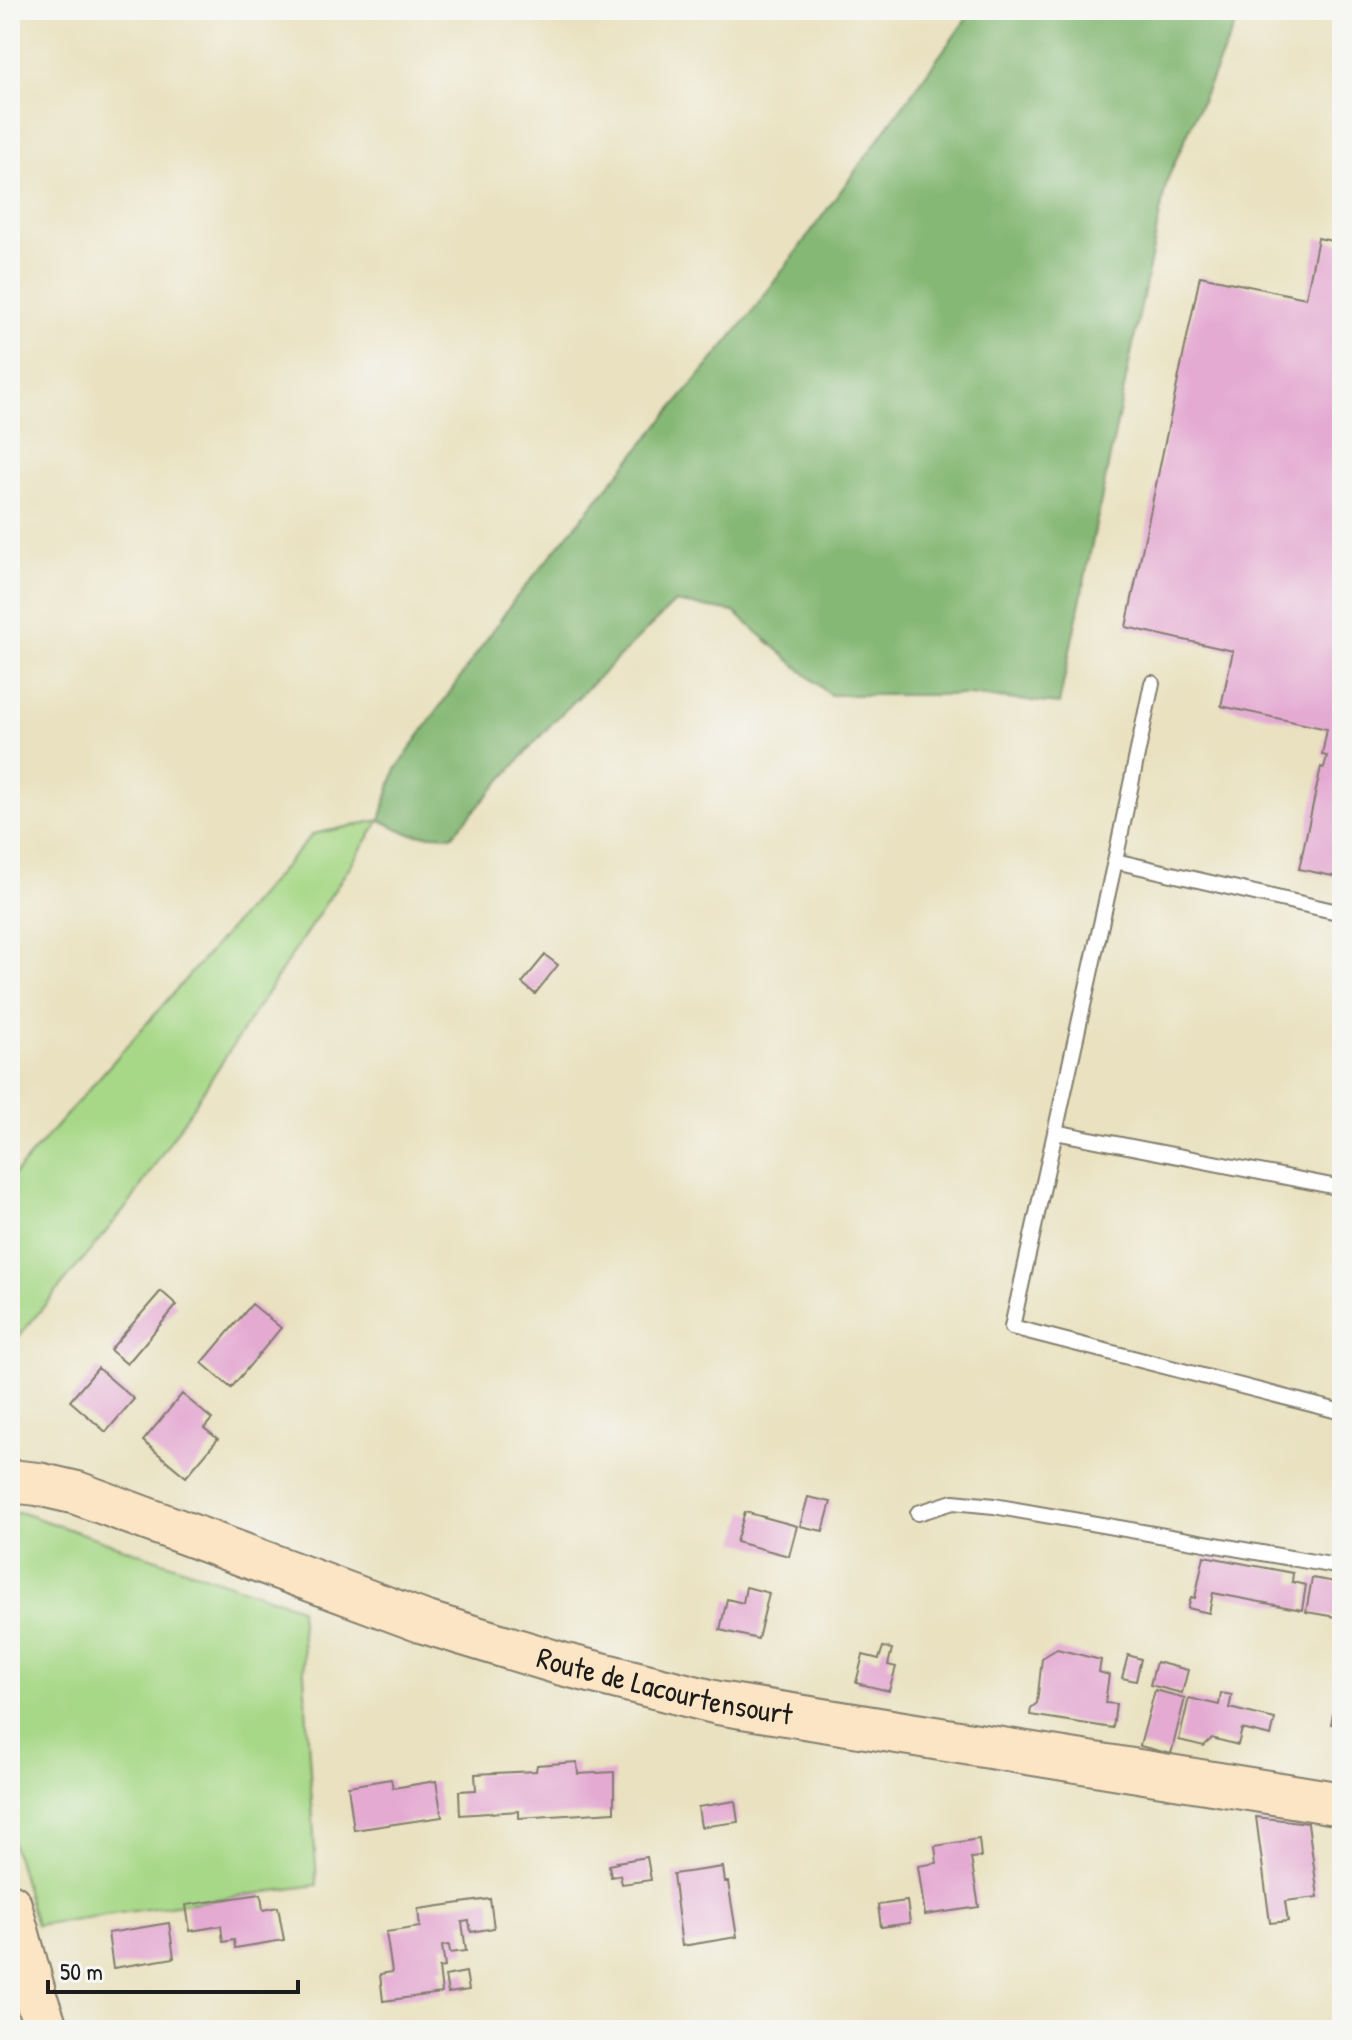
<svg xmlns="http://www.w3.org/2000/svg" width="1352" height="2040" font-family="'Patrick Hand',sans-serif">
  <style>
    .green { fill: #a7d887; stroke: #627a52; stroke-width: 2 }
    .forest { fill: #85b874; stroke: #506a48; stroke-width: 2 }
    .building { fill: #e4aad2 }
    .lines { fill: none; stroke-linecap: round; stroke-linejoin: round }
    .lane-casing { stroke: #827e6e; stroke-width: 18 }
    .secondary-casing { stroke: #827e6e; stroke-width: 46 }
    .lane { stroke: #fff; stroke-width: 14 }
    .secondary { stroke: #fce5c4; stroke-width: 42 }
    .labels { text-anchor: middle; stroke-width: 8; stroke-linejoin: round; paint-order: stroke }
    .street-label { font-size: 30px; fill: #1c1c1c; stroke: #f6f6f2 }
  </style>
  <rect width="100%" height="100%" fill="#f6f6f2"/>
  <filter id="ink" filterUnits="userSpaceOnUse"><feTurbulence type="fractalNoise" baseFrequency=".0125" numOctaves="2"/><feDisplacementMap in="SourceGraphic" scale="16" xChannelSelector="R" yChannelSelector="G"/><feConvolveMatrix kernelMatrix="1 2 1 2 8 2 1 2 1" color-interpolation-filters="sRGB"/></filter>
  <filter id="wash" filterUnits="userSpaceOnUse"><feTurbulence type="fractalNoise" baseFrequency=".006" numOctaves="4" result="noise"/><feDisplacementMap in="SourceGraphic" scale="32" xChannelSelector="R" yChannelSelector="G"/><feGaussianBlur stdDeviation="1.8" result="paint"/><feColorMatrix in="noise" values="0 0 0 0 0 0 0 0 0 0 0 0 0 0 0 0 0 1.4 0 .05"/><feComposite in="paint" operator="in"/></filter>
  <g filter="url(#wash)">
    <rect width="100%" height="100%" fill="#e9e1bf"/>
    <path class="green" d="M380 820 130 1203 10 1347V1179L313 834Z
      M10 1513H22L300 1608 317 1885 36 1925 10 1834Z"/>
    <path class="forest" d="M973 10H1242L1167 180 1059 704 968 695H830L734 612 675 602 553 722 452 836 410 834 380 820 395 771 514 600 750 315Z"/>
    <g id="blocks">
      <path class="building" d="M1318 238 1342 243V878L1299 869 1321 767 1324 768 1327 756 1322 755 1327 729 1221 706 1233 651 1126 627 1200 276 1306 298Z
        M545 955 558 965 535 994 522 983Z
        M161 1291 177 1305 127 1364 110 1350Z
        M252 1304 281 1328 231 1388 202 1363Z
        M98 1368 134 1399 106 1432 70 1401Z
        M182 1394 212 1419 204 1428 218 1439 186 1477 143 1441Z
        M808 1497 831 1502 823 1531 800 1526Z
        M745 1512 797 1526 789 1556 736 1542Z
        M1204 1556 1293 1573 1292 1582 1306 1585 1302 1610 1213 1593 1209 1613 1188 1608 1191 1597 1195 1598Z
        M1312 1578 1342 1583V1618L1306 1612Z
        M746 1587 769 1593 758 1639 720 1630 727 1599 743 1603Z
        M883 1647 892 1649 888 1665 896 1667 889 1691 856 1683 863 1655 879 1659Z
        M1057 1649 1101 1660 1099 1672 1109 1675 1105 1703 1116 1704 1113 1728 1030 1715 1031 1708 1037 1703 1042 1658Z
        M1128 1655 1141 1659 1136 1681 1122 1678Z
        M1156 1662 1188 1670 1182 1693 1150 1685Z
        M1155 1690 1185 1698 1171 1754 1140 1746Z
        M1221 1693 1232 1695 1229 1708 1275 1719 1271 1736 1242 1729 1238 1745 1212 1738 1204 1746 1179 1740 1189 1698 1219 1705Z
        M1335 1704 1342 1706V1726L1331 1724Z
        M577 1762 578 1774 614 1772V1812L519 1818V1811L460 1815 459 1791 476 1790 475 1774 536 1771 537 1765Z
        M391 1779 393 1788 436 1781 442 1817 354 1830 348 1786Z
        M735 1801 738 1822 701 1827 698 1807Z
        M1256 1817 1308 1823 1318 1897 1285 1901 1288 1921 1270 1923Z
        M979 1839 981 1857 971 1858 979 1907 925 1915 918 1866 937 1863 935 1846Z
        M647 1857 651 1880 622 1884 620 1875 611 1877 609 1865 618 1863 617 1862Z
        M723 1867 725 1882H728L737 1937 682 1946 673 1874Z
        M261 1894 263 1910 278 1907 284 1940 235 1948 234 1940 223 1942 221 1926 190 1931 186 1905Z
        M490 1899 494 1928 471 1932 469 1921 462 1922 466 1951 450 1953 449 1945 442 1946 445 1967 439 1968 442 1993 383 2001 380 1974 392 1972 386 1932 420 1927 418 1909Z
        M907 1901 910 1923 881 1927 878 1905Z
        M169 1923 174 1958 113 1968 108 1933Z
        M466 1972 469 1990 448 1993 445 1976Z"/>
    </g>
  </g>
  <g filter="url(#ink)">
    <use href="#blocks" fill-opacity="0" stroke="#827e6e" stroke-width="2"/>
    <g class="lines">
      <defs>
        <path id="lane" d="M1152 683 1115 861 1342 913
          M1115 861 1012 1327 1342 1412
          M1055 1132 1342 1188
          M918 1513 953 1502 994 1506 1342 1567"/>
        <g id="secondary">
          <path id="s1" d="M10 1481 38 1484 77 1493 424 1622 562 1664 718 1703 1342 1804"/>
          <path d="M10 1905 36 1999 47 2030"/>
        </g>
      </defs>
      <use href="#lane" class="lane-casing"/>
      <use href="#secondary" class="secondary-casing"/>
      <use href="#lane" class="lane"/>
      <use href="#secondary" class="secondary"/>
    </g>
  </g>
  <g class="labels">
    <g class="street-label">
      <text dy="10" stroke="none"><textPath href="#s1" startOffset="688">Route de Lacourtensourt</textPath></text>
    </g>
  </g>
  <rect width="1352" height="2040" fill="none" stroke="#f6f6f2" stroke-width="40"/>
  <path d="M48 1980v12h250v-12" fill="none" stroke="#1c1c1c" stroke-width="4"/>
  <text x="60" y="1980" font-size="24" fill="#1c1c1c" stroke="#f6f6f2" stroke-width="6" paint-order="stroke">50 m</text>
</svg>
